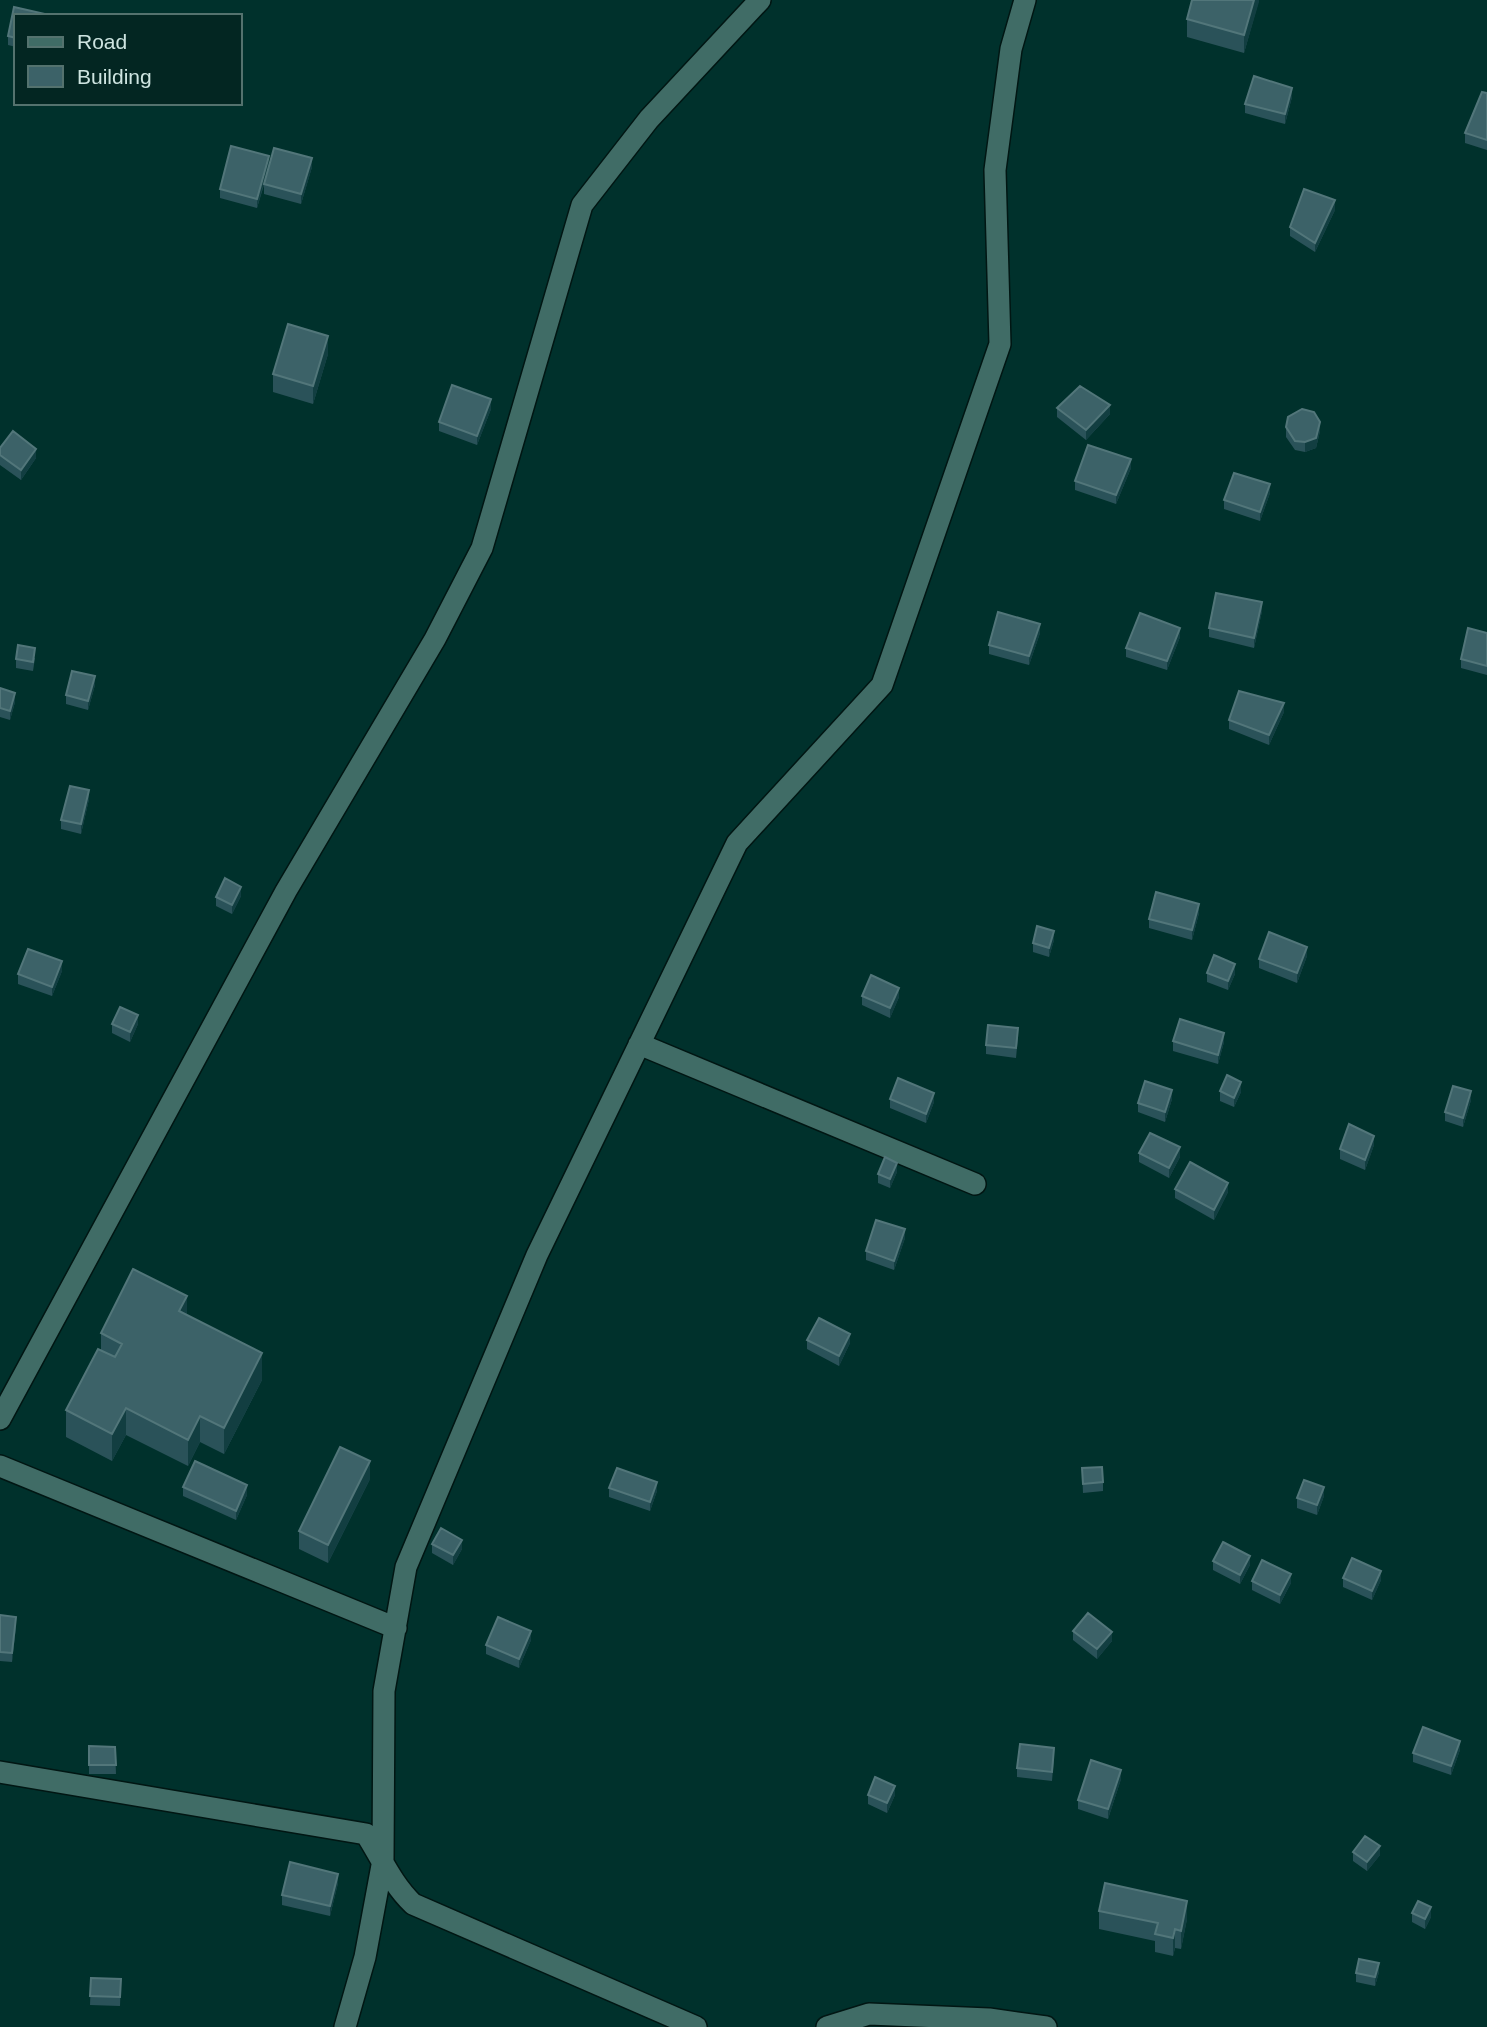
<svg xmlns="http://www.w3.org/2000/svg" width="1487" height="2027" font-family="Arial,sans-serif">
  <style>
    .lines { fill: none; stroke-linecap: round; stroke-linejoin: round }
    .street-casing { stroke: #011613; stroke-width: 24 }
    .street { stroke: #406c66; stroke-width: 21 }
    .wall { fill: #2a5259 }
    .shaded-wall { fill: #123e41 }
    .building { fill: #3c6268; stroke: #52767a; stroke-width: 2 }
  </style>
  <rect width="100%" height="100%" fill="#00312c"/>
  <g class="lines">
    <defs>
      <path id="street" d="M639 1044 975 1184
        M0 1419 286 891 435 639 482 548 582 205 649 119 760 0
        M0 1466 396 1628
        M0 1772 366 1834C382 1859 392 1884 413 1904L696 2027
        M345 2027 365 1957 383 1860 384 1691 406 1567 537 1255 737 843 882 685 1000 344 995 170 1011 49 1025 0
        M827 2027 869 2014 989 2019 1046 2027"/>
    </defs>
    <use href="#street" class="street-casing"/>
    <use href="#street" class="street"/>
  </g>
  <path class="wall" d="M1259 0 1244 53 1187 37V19Z
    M16 16V47L8 45V36Z
    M1487 93V150L1465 143V133Z
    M1292 97 1285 124 1245 113V104Z
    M269 165 264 183 312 167 301 204 264 194V185L257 208 220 198V189Z
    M1335 210 1315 252 1290 236V227Z
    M328 354 313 404 273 392V374Z
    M1057 408 1110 414 1086 440 1057 417Z
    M491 409 477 445 439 431V422Z
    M1286 427 1320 431 1316 448 1305 452 1295 450 1286 437Z
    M0 448 36 458 21 480 0 465Z
    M1131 468 1116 504 1075 490V481Z
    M1270 493 1260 521 1224 509V500Z
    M1262 611 1254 648 1209 637V628Z
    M1040 633 1029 665 989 654V645Z
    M1487 633V675L1461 668V659Z
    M1180 637 1167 670 1126 657V648Z
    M35 658 33 671 16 668V659Z
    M95 685 88 710 66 704V695Z
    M0 688 15 702 10 720 0 717Z
    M1284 712 1269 745 1229 729V720Z
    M89 799 81 834 61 829V820Z
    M241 896 232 914 216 906V897Z
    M1199 913 1192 940 1149 928V919Z
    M1054 940 1049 957 1033 952V943Z
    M1307 956 1297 983 1259 968V959Z
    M62 971 52 996 18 984V974Z
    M1207 973 1235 974 1228 990 1207 982Z
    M862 996 899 997 890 1018 862 1005Z
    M112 1024H138L130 1042 112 1033Z
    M1018 1037 1016 1058 986 1054V1045Z
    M1173 1041 1224 1042 1218 1064 1173 1051Z
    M1220 1091 1241 1092 1234 1107 1220 1101Z
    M890 1099 934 1102 926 1123 890 1108Z
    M1172 1099 1165 1122 1138 1112V1103Z
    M1471 1100 1463 1127 1445 1121V1112Z
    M1374 1145 1365 1170 1340 1159V1149Z
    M1139 1153 1180 1157 1169 1178 1139 1162Z
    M897 1172 890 1188 878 1183V1174Z
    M1175 1189 1228 1192 1214 1220 1175 1198Z
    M905 1238 894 1270 866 1260V1251Z
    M187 1315 262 1380 224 1454 200 1442 188 1466 126 1435 112 1461 66 1437V1410L101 1350V1333Z
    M807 1340 850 1343 839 1366 807 1349Z
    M1082 1468 1103 1482V1491L1083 1493Z
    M370 1479 328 1563 299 1549V1531Z
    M183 1487 247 1495 236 1520 183 1496Z
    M609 1488 657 1491 650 1511 609 1497Z
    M1324 1496 1317 1515 1297 1508V1498Z
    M432 1544 462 1549 453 1565 432 1553Z
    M1213 1561 1250 1565 1240 1584 1213 1570Z
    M1343 1578 1381 1580 1372 1600 1343 1587Z
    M1252 1581 1291 1583 1280 1604 1252 1590Z
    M0 1615 16 1626 12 1662 0 1661Z
    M1073 1631 1112 1641 1097 1659 1073 1640Z
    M531 1640 519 1668 486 1654V1645Z
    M89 1746 115 1747 116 1774H89Z
    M1460 1750 1451 1775 1413 1762V1753Z
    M1054 1757 1052 1781 1017 1777V1768Z
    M1121 1779 1108 1819 1078 1809V1800Z
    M868 1795H895L887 1813 868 1804Z
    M1353 1852 1380 1855 1367 1871 1353 1861Z
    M338 1883 330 1916 282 1905V1895Z
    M1099 1911 1187 1919 1181 1949 1175 1948 1173 1956 1155 1952V1941L1099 1929Z
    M1412 1913 1431 1917 1425 1929 1412 1922Z
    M1379 1972 1375 1986 1356 1982V1973Z
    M91 1978 121 1979 120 2006 90 2005Z"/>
  <path class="shaded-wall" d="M1254 0H1259V2L1244 53V35Z
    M1292 88V97L1285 124V114Z
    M269 156V165L257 208V199Z
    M312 158V167L301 204V194Z
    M1335 200V210L1315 252V243Z
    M328 336V354L313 404V386Z
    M491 399V409L477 445V436Z
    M1110 405V414L1086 440V430Z
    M1320 422V431L1316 448 1305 452V442Z
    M36 449V458L21 480V470Z
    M1131 459V468L1116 504V495Z
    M1270 484V493L1260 521V512Z
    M1262 602V611L1254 648V638Z
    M1040 624V633L1029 665V656Z
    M1180 628V637L1167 670V661Z
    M95 676V685L88 710V701Z
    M15 693V702L10 720V711Z
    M1284 703V712L1269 745V735Z
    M89 790V799L81 834V824Z
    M241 887V896L232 914V905Z
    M1199 904V913L1192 940V930Z
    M1054 931V940L1049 957V948Z
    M1307 947V956L1297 983V973Z
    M62 961V971L52 996V987Z
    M1235 964V974L1228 990V981Z
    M899 988V997L890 1018V1008Z
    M138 1015V1024L130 1042V1032Z
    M1224 1033V1042L1218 1064V1055Z
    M1241 1082V1092L1234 1107V1098Z
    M1172 1090V1099L1165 1122V1112Z
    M1471 1091V1100L1463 1127V1118Z
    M934 1093V1102L926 1123V1114Z
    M1374 1136V1145L1365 1170V1160Z
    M1180 1147V1157L1169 1178V1168Z
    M897 1163V1172L890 1188V1179Z
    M1228 1183V1192L1214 1220V1210Z
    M905 1229V1238L894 1270V1261Z
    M187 1296V1323L179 1311Z
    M850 1334V1343L839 1366V1356Z
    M262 1353V1380L224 1454V1428Z
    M126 1408V1435L112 1461V1434Z
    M200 1416V1442L188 1466V1440Z
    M370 1461V1479L328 1563V1545Z
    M657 1482V1491L650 1511V1502Z
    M247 1485V1495L236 1520V1511Z
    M1324 1487V1496L1317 1515V1505Z
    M462 1540V1549L453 1565V1555Z
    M1250 1556V1565L1240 1584V1575Z
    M1381 1571V1580L1372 1600V1591Z
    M1291 1574V1583L1280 1604V1595Z
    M16 1617V1626L12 1662V1653Z
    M531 1631V1640L519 1668V1659Z
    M1112 1632V1641L1097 1659V1649Z
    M1460 1741V1750L1451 1775V1766Z
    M1121 1770V1779L1108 1819V1809Z
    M895 1786V1795L887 1813V1803Z
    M1380 1846V1855L1367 1871V1862Z
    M338 1874V1883L330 1916V1906Z
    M1187 1901V1919L1181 1949V1931Z
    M1431 1907V1917L1425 1929V1919Z
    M1175 1929V1948L1173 1956V1938Z
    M1379 1963V1972L1375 1986V1977Z"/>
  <path class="building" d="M1192 0H1254L1244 35 1187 19Z
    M14 7 45 14V16H16V38L8 36Z
    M1254 76 1292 88 1285 114 1245 104Z
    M1482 92 1487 93V140L1465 133Z
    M231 146 269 156 257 199 220 189Z
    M274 148 312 158 301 194 264 184Z
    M1304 189 1335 200 1315 243 1290 227Z
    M288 324 328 336 313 386 273 374Z
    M452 385 491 399 477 436 439 422Z
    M1080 386 1110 405 1086 430 1057 408Z
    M1302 409 1314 412 1320 422 1316 438 1305 442 1295 441 1286 427 1288 417Z
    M13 431 36 449 21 470 0 455V448Z
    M1088 445 1131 459 1116 495 1075 481Z
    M1234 473 1270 484 1260 512 1224 500Z
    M1216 593 1262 602 1254 638 1209 628Z
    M998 612 1040 624 1029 656 989 645Z
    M1140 613 1180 628 1167 661 1126 648Z
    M1468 628 1487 633V666L1461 659Z
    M18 645 35 648 33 662 16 659Z
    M72 671 95 676 88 701 66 695Z
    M0 688 15 693 10 711 0 708Z
    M1239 691 1284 703 1269 735 1229 720Z
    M70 786 89 790 81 824 61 820Z
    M225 878 241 887 232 905 216 897Z
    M1156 892 1199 904 1192 930 1149 919Z
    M1037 926 1054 931 1049 948 1033 943Z
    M1269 932 1307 947 1297 973 1259 959Z
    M28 949 62 961 52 987 18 974Z
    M1214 955 1235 964 1228 981 1207 973Z
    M871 975 899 988 890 1008 862 996Z
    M120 1007 138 1015 130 1032 112 1024Z
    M1180 1019 1224 1033 1218 1055 1173 1041Z
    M988 1025 1018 1028 1016 1048 986 1045Z
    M1227 1075 1241 1082 1234 1098 1220 1091Z
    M898 1078 934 1093 926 1114 890 1099Z
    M1145 1081 1172 1090 1165 1112 1138 1103Z
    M1453 1086 1471 1091 1463 1118 1445 1112Z
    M1349 1124 1374 1136 1365 1160 1340 1149Z
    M1150 1133 1180 1147 1169 1168 1139 1153Z
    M885 1157 897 1163 890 1179 878 1174Z
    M1190 1162 1228 1183 1214 1210 1175 1189Z
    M876 1220 905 1229 894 1261 866 1251Z
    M133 1269 187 1296 179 1311 262 1353 224 1428 200 1416 188 1440 126 1408 112 1434 66 1410 98 1349 115 1357 122 1344 101 1333Z
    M819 1318 850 1334 839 1356 807 1340Z
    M340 1447 370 1461 328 1545 299 1531Z
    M195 1461 247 1485 236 1511 183 1487Z
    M1102 1467 1103 1482 1083 1484 1082 1468Z
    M617 1468 657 1482 650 1502 609 1488Z
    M1304 1480 1324 1487 1317 1505 1297 1498Z
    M441 1528 462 1540 453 1555 432 1544Z
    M1223 1542 1250 1556 1240 1575 1213 1561Z
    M1352 1558 1381 1571 1372 1591 1343 1578Z
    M1262 1560 1291 1574 1280 1595 1252 1581Z
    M1088 1613 1112 1632 1097 1649 1073 1631Z
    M0 1615 16 1617 12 1653 0 1652Z
    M498 1617 531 1631 519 1659 486 1645Z
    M1423 1727 1460 1741 1451 1766 1413 1753Z
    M1020 1744 1054 1748 1052 1772 1017 1768Z
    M89 1746 115 1747 116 1765H89Z
    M1091 1760 1121 1770 1108 1809 1078 1800Z
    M875 1777 895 1786 887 1803 868 1795Z
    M1365 1836 1380 1846 1367 1862 1353 1852Z
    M290 1862 338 1874 330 1906 282 1895Z
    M1105 1883 1187 1901 1181 1931 1175 1929 1173 1938 1155 1934 1158 1923 1099 1911Z
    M1418 1901 1431 1907 1425 1919 1412 1913Z
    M1359 1959 1379 1963 1375 1977 1356 1973Z
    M91 1978 121 1979 120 1997 90 1996Z"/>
  <rect x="14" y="14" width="228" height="91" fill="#032622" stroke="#54726e" stroke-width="2"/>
  <rect x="28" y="37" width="35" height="10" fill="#406c66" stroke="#54726e" stroke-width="2"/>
  <text x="77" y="49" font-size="21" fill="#cde4e0">Road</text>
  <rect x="28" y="66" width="35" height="21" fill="#3c6268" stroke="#54726e" stroke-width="2"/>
  <text x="77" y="84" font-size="21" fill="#cde4e0">Building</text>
</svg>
